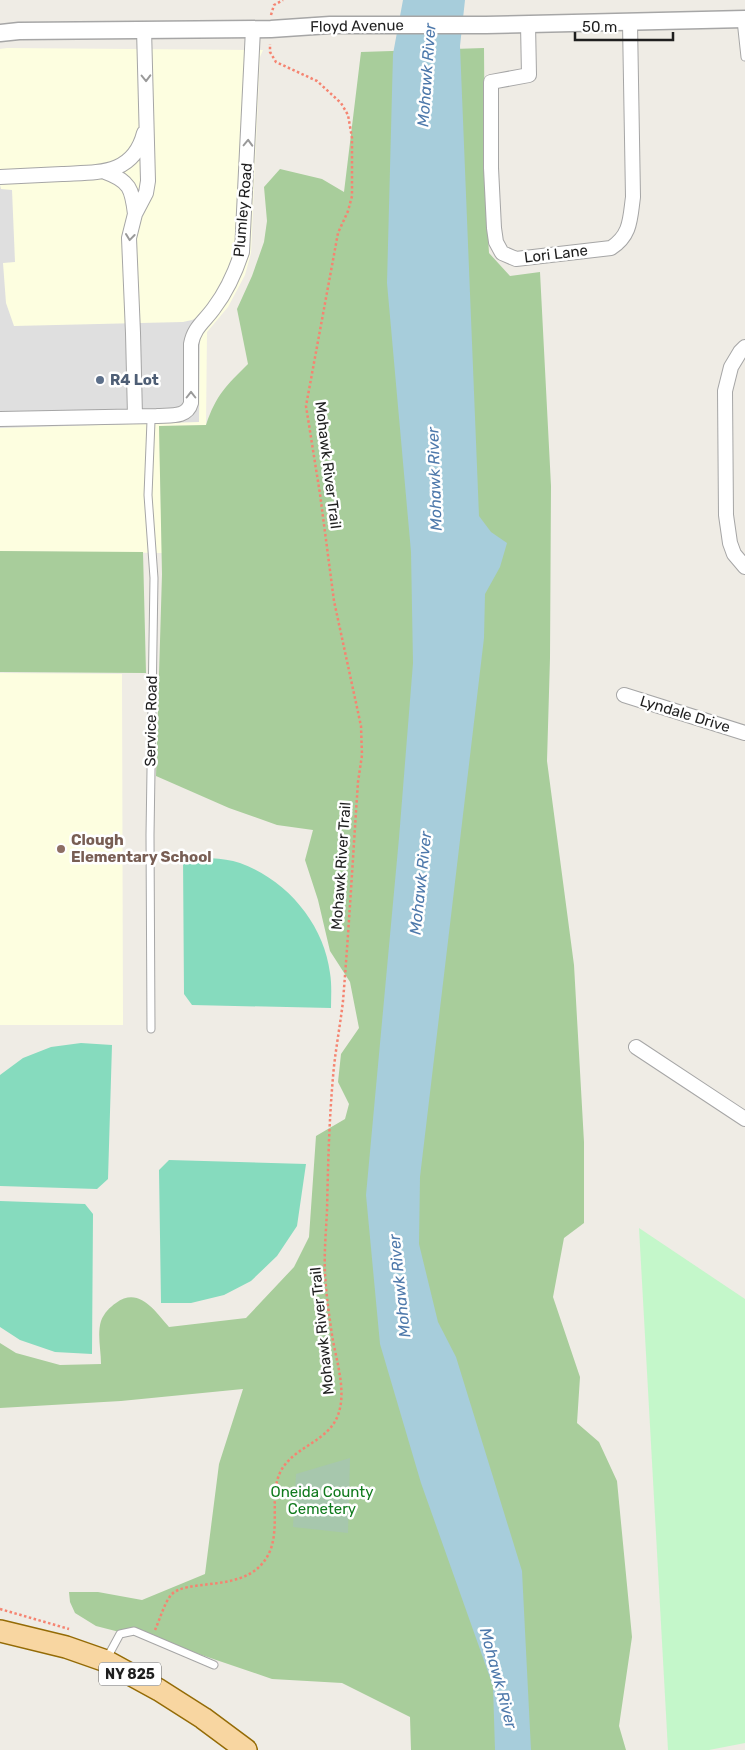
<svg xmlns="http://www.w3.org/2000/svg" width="745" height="1750" font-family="Rubik,sans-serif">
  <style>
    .education { fill: #fdfee0 }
    .forest { fill: #a8cd9b }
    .cemetery { fill: #a7c7ad }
    .park { fill: #c4f7ca }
    .pitch { fill: #86dbbe }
    .parking { fill: #dfdfdf }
    .water { fill: #a7cddb }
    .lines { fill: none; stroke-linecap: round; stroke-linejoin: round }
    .service-casing { stroke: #a6a6a6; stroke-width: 9 }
    .minor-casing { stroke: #a6a6a6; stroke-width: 16 }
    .tertiary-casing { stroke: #a6a6a6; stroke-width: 19 }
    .primary-casing { stroke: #946b06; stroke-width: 24 }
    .path { stroke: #f58471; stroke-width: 2.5; stroke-dasharray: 2.5 2.5; stroke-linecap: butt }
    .service { stroke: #fff; stroke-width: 7 }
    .minor { stroke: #fff; stroke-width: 14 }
    .tertiary { stroke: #fff; stroke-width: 16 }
    .primary { stroke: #f8d6a1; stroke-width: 21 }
    .oneway { stroke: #9a9a9a }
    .service-dot { fill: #5c6f8a; stroke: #fff; stroke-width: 2 }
    .education-dot { fill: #8d6e63; stroke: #fff; stroke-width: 2 }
    .labels { text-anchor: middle; stroke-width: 5; stroke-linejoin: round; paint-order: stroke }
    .shield { fill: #fff; stroke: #626262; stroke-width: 1 }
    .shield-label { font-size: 14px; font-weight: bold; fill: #1f1f1f }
    .street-label { font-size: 15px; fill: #1f1f1f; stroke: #fff }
    .service-label { font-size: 15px; font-weight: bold; fill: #4e5e75; stroke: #fff; text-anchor: start }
    .education-label { font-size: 15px; font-weight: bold; fill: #785e54; stroke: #fff; text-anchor: start }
    .park-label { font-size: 15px; fill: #107a1d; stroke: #fff }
    .water-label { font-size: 16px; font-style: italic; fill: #4e79ab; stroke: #fff }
  </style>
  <rect width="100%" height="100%" fill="#efece5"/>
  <path class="education" d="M7 48 263 50 260 57 251 253 245 275 228 307 207 332 206 425 159 426 162 553 0 551V49Z
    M0 673 122 674 123 1025H0Z"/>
  <path class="forest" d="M484 48 485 186 489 253 510 276 540 272 551 486 550 658 547 761 574 965 584 1142V1223L564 1238 553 1297 580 1377 577 1423 599 1442 617 1481 632 1637 619 1726 626 1750H411L410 1717 342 1683 272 1679 178 1647 96 1626 75 1613 70 1602 69 1592H98L142 1600 205 1574 219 1464 243 1389 121 1401 0 1408V1343L16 1353 60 1365 101 1364C101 1350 97 1334 101 1321 104 1313 110 1307 116 1303 139 1286 155 1311 169 1327L246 1318 294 1267 309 1237 316 1136 345 1119 349 1104 338 1082 341 1054 359 1028 350 982 330 951 318 900 305 860 313 830 277 825 229 808 156 776 162 574 159 426 206 425C216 395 226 386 248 364L237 309 252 276 264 242 267 221 264 187 280 169 322 179 344 192 361 52Z
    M0 551 143 552 146 673 0 672Z"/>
  <path class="cemetery" d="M350 1458 348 1533 293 1527 296 1474Z"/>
  <path class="park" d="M639 1228 745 1299V1743L709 1750H668Z"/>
  <path class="pitch" d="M183 857C201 858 222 857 240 863 287 880 324 924 330 973 332 985 331 997 331 1008L192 1005 184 994Z
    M81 1043 112 1045 108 1179 97 1189 0 1186V1075L23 1058 51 1047Z
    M169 1160 306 1164 297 1226 277 1256 251 1281 224 1295 191 1303H161L159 1170Z
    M0 1201 85 1204 93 1214 92 1354 55 1352 20 1340 0 1327Z"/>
  <path class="parking" d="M0 170H6L7 184 0 185 1 189 12 190 15 262 3 263 6 303 14 326 183 322 192 320 196 318 207 326 200 338 199 422 0 428Z"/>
  <path class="water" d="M403 0H465L460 46 479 516 491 532 507 543 500 567 485 594 484 638 420 1177 419 1244 438 1322 456 1357 522 1571 531 1750H495L493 1686 421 1483 380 1344 366 1195 399 838 413 663 411 552 387 283 393 54Z"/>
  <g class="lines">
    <defs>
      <path id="service" d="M741 20 745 57
        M151 1029 150 835 154 578 148 495 151 421 156 416
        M107 1658 120 1634 134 1631 214 1665"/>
      <path id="minor" d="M528 24 529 75 491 82V168L494 228 496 242 502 253 516 259 611 248C631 235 630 219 633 197L630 23
        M105 172C130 181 132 189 135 214
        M0 177C21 176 41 175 62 174 97 172 133 176 144 133
        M745 347 740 352 731 367 725 391 726 515 730 543 734 554 745 567
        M135 416 133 333 129 238 135 214 146 193 148 181 144 29
        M0 419 157 416C170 415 187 418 191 403V344C194 327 205 321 214 308 227 291 235 273 242 252L253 29
        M624 695 745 733
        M636 1047 745 1119"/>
      <path id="tertiary" d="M0 33 19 31 271 29 330 25H486L745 19"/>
      <path id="primary" d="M0 1631 66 1647 106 1661 159 1690 203 1718 246 1750"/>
    </defs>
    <use href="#service" class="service-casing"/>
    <use href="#minor" class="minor-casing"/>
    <use href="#tertiary" class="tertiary-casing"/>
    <use href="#primary" class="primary-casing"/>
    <path class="path" d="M271 15 274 5 283 0
      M0 1609 69 1629
      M155 1630C160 1619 164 1604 171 1595 185 1579 236 1591 260 1566 285 1541 268 1503 279 1475 290 1447 328 1443 338 1415 347 1391 336 1360 332 1335 329 1314 326 1294 325 1273 324 1253 326 1231 327 1211 328 1166 329 1122 333 1077 335 1052 340 1027 343 1001 349 928 353 855 358 782L362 755 361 726 334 601 320 494 306 406 338 233 348 211 352 196V138L348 115 341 103 317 81 276 62 270 52V44"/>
    <use href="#service" class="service"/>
    <use href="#minor" class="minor"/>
    <use href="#tertiary" class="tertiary"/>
    <use href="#primary" class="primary"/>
  </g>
  <defs><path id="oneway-chevron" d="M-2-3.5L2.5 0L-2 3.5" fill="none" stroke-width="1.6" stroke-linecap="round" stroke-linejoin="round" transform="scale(1.25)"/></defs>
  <g class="oneway">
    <use href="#oneway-chevron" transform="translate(146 78) rotate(89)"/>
    <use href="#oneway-chevron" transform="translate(248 143) rotate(-88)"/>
    <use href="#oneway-chevron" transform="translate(130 237) rotate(97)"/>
    <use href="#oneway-chevron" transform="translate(191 395) rotate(-90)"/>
  </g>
  <circle class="service-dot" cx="100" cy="380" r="5"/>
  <circle class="education-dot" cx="61" cy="849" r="5"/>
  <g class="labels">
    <rect class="shield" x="99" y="1662.5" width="62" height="23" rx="4"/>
    <g class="shield-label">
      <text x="130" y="1679">NY 825</text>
    </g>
    <g class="street-label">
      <text transform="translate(357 26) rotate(-1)" y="5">Floyd Avenue</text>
      <text transform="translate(243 210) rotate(-85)" y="5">Plumley Road</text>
      <text transform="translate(556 254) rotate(-7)" y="5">Lori Lane</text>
      <text transform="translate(328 465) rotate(83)" y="5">Mohawk River Trail</text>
      <text transform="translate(685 714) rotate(17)" y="5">Lyndale Drive</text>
      <text transform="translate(151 721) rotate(-89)" y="5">Service Road</text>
      <text transform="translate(341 866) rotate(-86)" y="5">Mohawk River Trail</text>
      <text transform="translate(322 1331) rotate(-96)" y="5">Mohawk River Trail</text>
    </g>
    <g class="service-label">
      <text x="110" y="385">R4 Lot</text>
    </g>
    <g class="education-label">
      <text x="71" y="845">Clough<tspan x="71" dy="17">Elementary School</tspan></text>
    </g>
    <g class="park-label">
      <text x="322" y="1497">Oneida County<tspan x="322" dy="17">Cemetery</tspan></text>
    </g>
    <g class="water-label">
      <text transform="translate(426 75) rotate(-86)" y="6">Mohawk River</text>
      <text transform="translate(434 479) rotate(-92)" y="6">Mohawk River</text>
      <text transform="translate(420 883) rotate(-84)" y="6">Mohawk River</text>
      <text transform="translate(399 1286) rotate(-96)" y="6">Mohawk River</text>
      <text transform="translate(499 1678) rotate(75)" y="6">Mohawk River</text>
    </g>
  </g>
  <path d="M575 32v8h98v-8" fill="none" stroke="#1f1f1f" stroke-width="2.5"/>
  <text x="582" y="32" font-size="15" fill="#1f1f1f" stroke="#ffffff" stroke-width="4" paint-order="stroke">50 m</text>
</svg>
